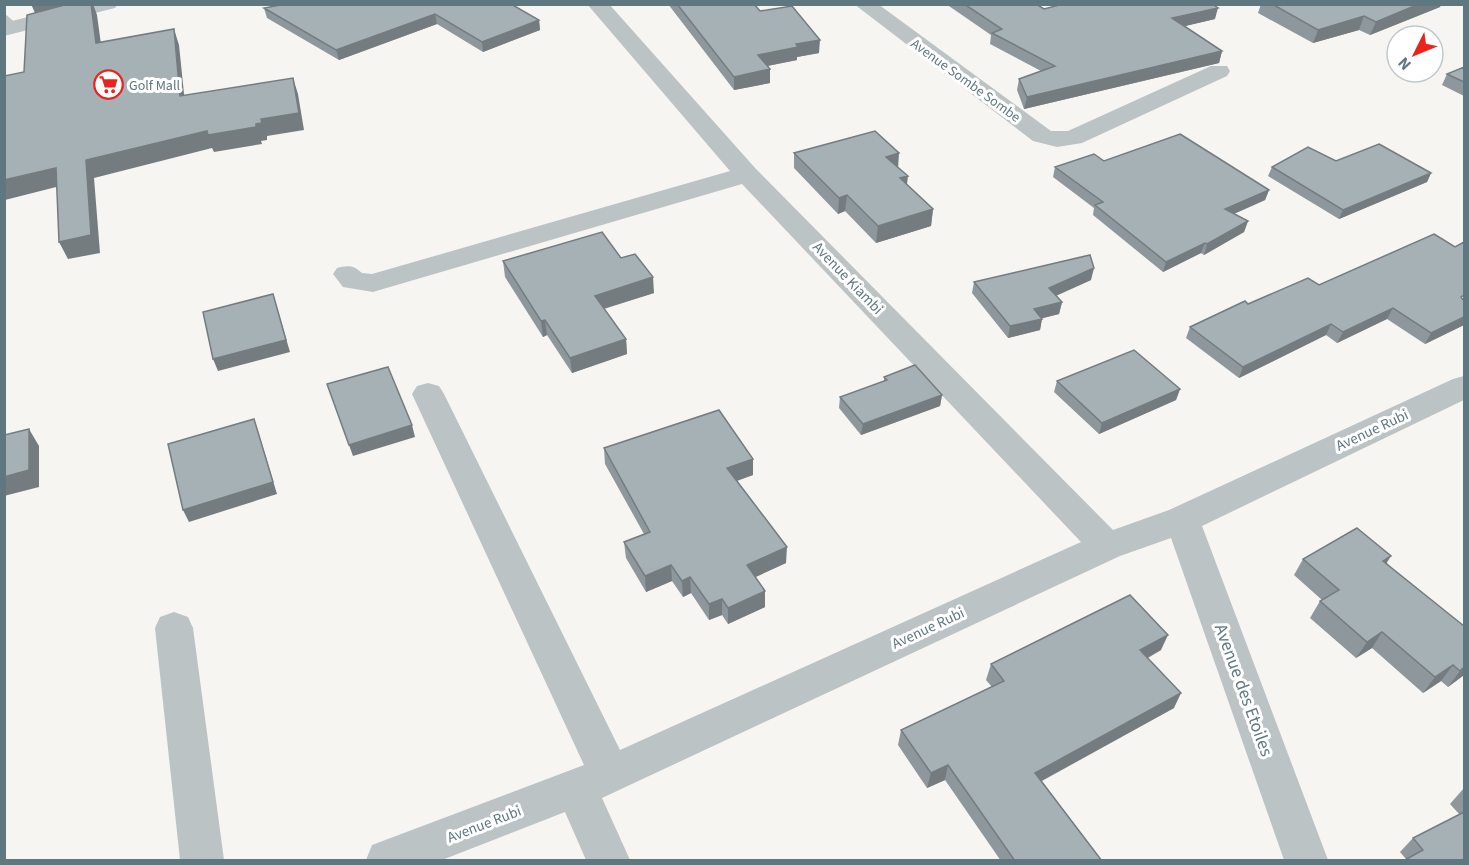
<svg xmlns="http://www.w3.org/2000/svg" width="1469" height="865" font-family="'Source Sans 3',sans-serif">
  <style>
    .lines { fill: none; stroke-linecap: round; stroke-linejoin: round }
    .lane { fill: #bcc3c5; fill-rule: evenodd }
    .street { fill: #bcc3c5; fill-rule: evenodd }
    .wall { fill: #8e989c }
    .shaded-wall { fill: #747c7f }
    .building { fill: #a5b1b5; stroke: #747c7f; stroke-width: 1.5 }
    .labels { text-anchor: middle; stroke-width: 6; stroke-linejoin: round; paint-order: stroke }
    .far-street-label { font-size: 14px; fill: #5f777f; stroke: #fff }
    .far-poi-label { font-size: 14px; fill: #5f777f; stroke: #fff; text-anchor: start }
    .street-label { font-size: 15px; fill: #5f777f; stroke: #fff }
    .near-street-label { font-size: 18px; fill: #5f777f; stroke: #fff }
  </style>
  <rect width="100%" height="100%" fill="#f6f5f2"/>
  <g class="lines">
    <path class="lane" d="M4 13 18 25V31H10L4 24Z"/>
    <path class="street" d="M80 4H118L115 8 4 36V23Z
      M587 4H609L756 169 1113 530 1169 510 1453 379 1464 376V400L1202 526 1328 860H1284L1171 538 1120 556 602 798 630 860H586L565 812 442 860H366L372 845 584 765 412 394 417 386 428 383 439 386 444 394 620 750 1081 542 742 184 383 289 373 292 343 287 333 274 337 268C347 265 354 265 362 273L372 274 730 171Z
      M854 4H878L1051 131H1068L1211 66H1227L1230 71 1227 76 1082 143 1057 147 1033 141Z
      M174 612 188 617 193 628 224 860H180L155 628 160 617Z"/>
  </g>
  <path class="wall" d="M286 4 539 20 540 30 483 52 437 24 339 60 267 18 264 8Z
    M668 4H754L760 11 819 53 797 57V60L767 66 770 83 734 90Z
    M946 4H1036L1044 9 1215 19 1184 26 1222 51 1219 63 1024 109 1017 90 1019 79 1041 71 990 44 991 35Z
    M1261 4H1441L1440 7 1370 35 1359 30 1313 43 1258 13Z
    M1464 67V96L1442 85 1447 74Z
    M794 153 898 167 907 185 933 209 931 226 876 243 845 211 838 214 794 168Z
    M1104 161 1269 190 1265 200 1234 214 1248 221 1244 232 1204 255 1201 253 1163 272 1093 215 1094 208 1053 177 1055 167Z
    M1336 161 1431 173 1427 182 1339 219 1268 176 1272 167Z
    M621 258 654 293 604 309 626 339 627 354 572 373 547 335 543 337 505 277 503 261Z
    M1091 280 1056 296 1062 302 1059 314 1042 318 1040 330 1008 338 972 293 974 282Z
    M1319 285 1464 325 1425 344 1387 319 1337 343 1326 335 1239 378 1186 338 1190 327 1248 304Z
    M884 377 942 395 940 406 861 435 839 408 840 397 884 381Z
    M1057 381 1180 389 1176 400 1099 434 1054 392Z
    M604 448 753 459V475L737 481 786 563 755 577 765 591V607L728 624 722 615 709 620 691 593 683 597 672 581 646 592 626 558 624 542 644 534 605 464Z
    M1303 559 1387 563 1464 675 1448 687 1441 681 1423 693 1372 648 1356 658 1310 618 1320 601 1322 600 1294 575Z
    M1161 650 1148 658 1174 708 1042 781 1102 861H1001L945 780 927 788 898 745 901 730 992 687 986 680 991 664Z
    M1464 788V861L1406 859 1400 852 1413 838 1460 815 1450 804Z"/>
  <path class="shaded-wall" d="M31 4H69L35 13Z
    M91 4H93L97 15 103 59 96 43Z
    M1419 4H1441L1440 7 1370 35 1376 22Z
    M1218 8 1215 19 1169 30 1172 18Z
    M435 14 437 24 339 60 336 50Z
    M1364 16 1359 30 1313 43 1318 30Z
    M539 20 540 30 483 52 482 42Z
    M174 29 179 45 186 113 180 96Z
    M820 40 819 53 797 57V60L757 68 758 55 796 44Z
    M1222 51 1219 63 1024 109 1027 97Z
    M770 69V83L734 90V77Z
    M293 78 298 94 304 130 267 136V140L261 141 262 144 214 152 212 148 94 178 100 253 68 259 59 242 86 160 207 131 256 124 261 119Z
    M899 153 898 169 886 157Z
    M56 168 64 185 5 200 4 246V180Z
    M1431 173 1427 182 1339 219 1343 210Z
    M908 176 906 192 900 178Z
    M1269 190 1265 200 1222 219 1225 209Z
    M847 195 845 211 838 214 839 198Z
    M933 209 931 226 876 243 878 226Z
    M1248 221 1244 232 1204 255 1207 244Z
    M1205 243 1201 253 1163 272 1166 262Z
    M1094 268 1091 280 1046 300 1049 288Z
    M653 277 654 293 596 311 595 296Z
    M273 294 290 352 218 371 213 359Z
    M1062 302 1059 314 1032 321 1034 309Z
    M1393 308 1387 319 1337 343 1343 332Z
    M1464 317V325L1425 344 1431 333Z
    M1042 319 1040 330 1008 338 1010 326Z
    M545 320 547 335 543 337 541 321Z
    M1331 324 1326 335 1239 378 1243 367Z
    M626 339 627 354 572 373 570 358Z
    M1180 389 1176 400 1099 434 1102 423Z
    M942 395 940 406 861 435 863 424Z
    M254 419 258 431 277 494 189 522 183 510Z
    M412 425 415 437 353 456 349 445Z
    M29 429 39 446V487L4 496V477Z
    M753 459V475L727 484V468Z
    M787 547 786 563 747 581V565Z
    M1391 556 1381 572 1383 561Z
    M671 565 672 581 646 592 645 576Z
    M690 577 691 593 683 597 682 581Z
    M765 591V607L728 624V608Z
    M722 599V615L709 620V604Z
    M1382 632 1372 648 1356 658 1367 642Z
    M1168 635 1161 650 1134 665 1140 650Z
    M1453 665 1441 681 1423 693 1435 677Z
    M1464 667V675L1448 687 1460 671Z
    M1181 693 1174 708 1030 787 1035 773Z
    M948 765 945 780 927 788 931 773Z"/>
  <path class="building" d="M68 4H91L96 43 174 29 180 96 293 78 299 113 261 119 262 123 256 124V127L208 135 207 131 86 160 91 235 59 242 56 168 4 180V76L24 72 27 15Z
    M286 4H511L539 20 482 42 435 14 336 50 264 8Z
    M677 4H754L760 11 792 6 820 40 796 44 798 47 758 55 770 69 734 77Z
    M964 4H1036L1044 9 1063 4H1212L1218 8 1172 18 1222 51 1027 97 1019 79 1055 66 992 33 1002 29Z
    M1272 4H1419L1376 22 1364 16 1318 30Z
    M1464 67V82L1447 74Z
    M875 131 899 153 886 157 908 176 900 178 933 209 878 226 847 195 839 198 794 153Z
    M1180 134 1269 190 1225 209 1248 221 1207 244 1205 243 1166 262 1095 205 1103 202 1055 167 1094 154 1104 161Z
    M1379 144 1431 173 1343 210 1272 167 1308 147 1336 161Z
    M602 232 621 258 635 254 653 277 595 296 626 339 570 358 545 320 541 321 503 261Z
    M1434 234 1455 247 1464 242V295L1461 297 1464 301V317L1431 333 1393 308 1343 332 1331 324 1243 367 1190 327 1245 301 1248 304 1308 278 1319 285Z
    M1090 255 1094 268 1049 288 1062 302 1034 309 1042 319 1010 326 974 282Z
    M273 294 286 340 213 359 203 312Z
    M1134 350 1180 389 1102 423 1057 381Z
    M915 365 942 395 863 424 840 397 887 380 884 377Z
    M388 367 412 425 349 445 327 384Z
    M719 410 753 459 727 468 787 547 747 565 765 591 728 608 722 599 709 604 690 577 682 581 671 565 645 576 624 542 650 532 604 448Z
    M254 419 273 482 183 510 168 444Z
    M29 429V470L4 477V435Z
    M1357 528 1391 556 1383 561 1464 626V667L1460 671 1453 665 1435 677 1382 632 1367 642 1320 601 1339 590 1303 559Z
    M1130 595 1168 635 1140 650 1181 693 1035 773 1102 861H1015L948 765 931 773 901 730 1004 681 991 664Z
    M1464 812V861H1403L1423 850 1413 838Z"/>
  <defs>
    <symbol id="supermarket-ring" viewBox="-11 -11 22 22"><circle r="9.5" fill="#fff" stroke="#ec231c" stroke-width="1.5"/><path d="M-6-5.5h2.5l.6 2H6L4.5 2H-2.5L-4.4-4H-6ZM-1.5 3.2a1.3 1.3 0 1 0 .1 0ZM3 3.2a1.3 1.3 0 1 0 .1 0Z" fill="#ec231c"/></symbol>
  </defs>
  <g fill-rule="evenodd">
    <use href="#supermarket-ring" x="92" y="68" width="33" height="33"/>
  </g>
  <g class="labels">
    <g class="far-street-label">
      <text transform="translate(966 80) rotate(36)" y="5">Avenue Sombe Sombe</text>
    </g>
    <g class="far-poi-label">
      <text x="129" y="90">Golf Mall</text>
    </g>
    <g class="street-label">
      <text transform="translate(848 278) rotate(46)" y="5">Avenue Kiambi</text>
      <text transform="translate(1372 430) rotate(-25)" y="5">Avenue Rubi</text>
      <text transform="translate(928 628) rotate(-25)" y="5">Avenue Rubi</text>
      <text transform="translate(484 824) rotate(-21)" y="5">Avenue Rubi</text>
    </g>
    <g class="near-street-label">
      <text transform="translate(1244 690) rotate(70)" y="6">Avenue des Etoiles</text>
    </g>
  </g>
  <rect width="1469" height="865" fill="none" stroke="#5f777f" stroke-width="12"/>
  <g transform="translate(1415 54) rotate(227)"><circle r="28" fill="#ffffff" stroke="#bfc9cc" stroke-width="1.5"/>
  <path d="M0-4.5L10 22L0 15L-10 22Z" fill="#ec231c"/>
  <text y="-9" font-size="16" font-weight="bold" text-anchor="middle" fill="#5f777f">N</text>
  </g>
</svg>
